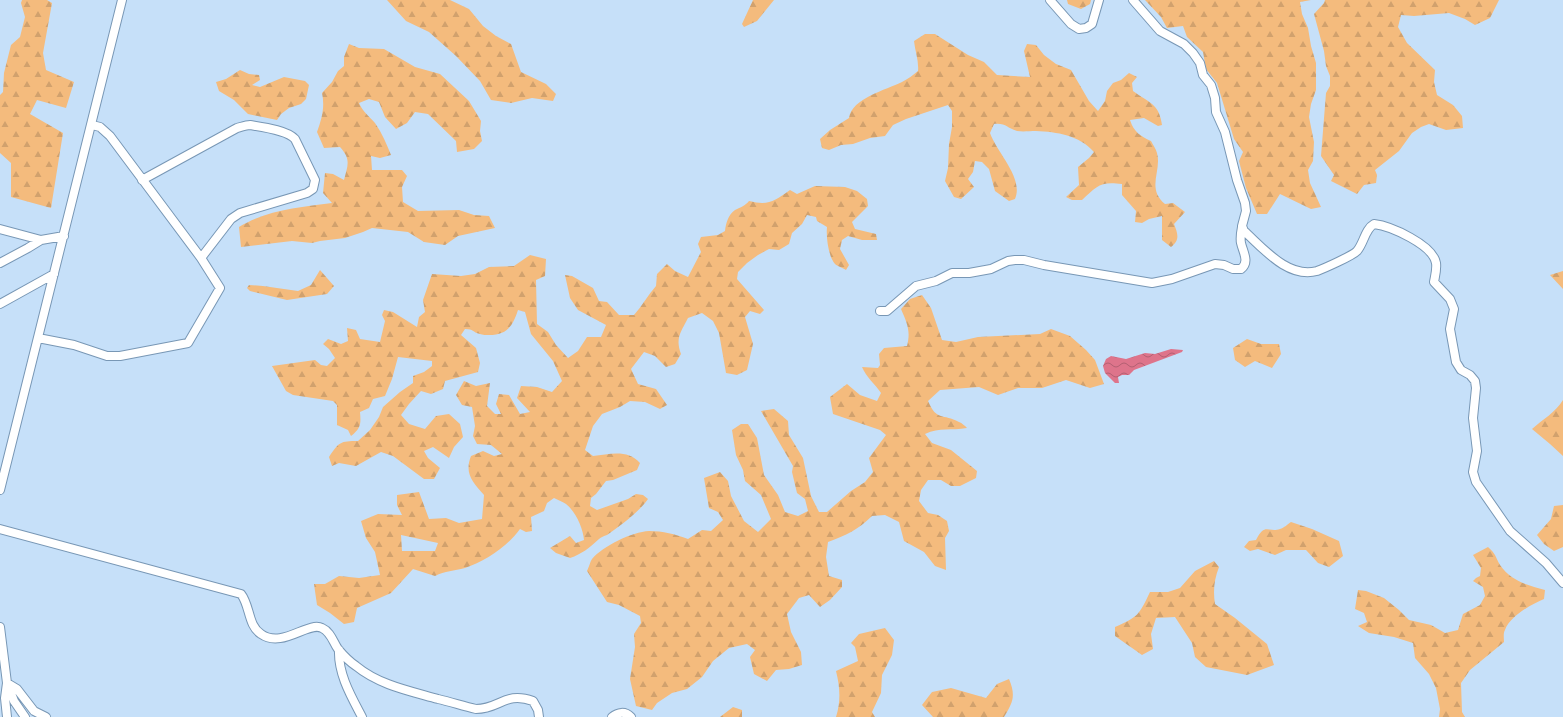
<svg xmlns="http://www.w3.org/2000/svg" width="1563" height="717" font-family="Poppins,sans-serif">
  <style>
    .forest { fill: url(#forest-firs); fill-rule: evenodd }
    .water { fill: url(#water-waves) }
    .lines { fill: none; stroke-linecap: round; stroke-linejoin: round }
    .minor-casing { stroke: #7897b5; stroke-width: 10 }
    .minor { stroke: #fff; stroke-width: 8 }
  </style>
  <defs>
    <pattern id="forest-firs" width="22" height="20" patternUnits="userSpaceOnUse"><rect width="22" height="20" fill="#f4bb7d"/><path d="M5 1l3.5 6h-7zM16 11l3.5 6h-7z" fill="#d1a16d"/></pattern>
    <pattern id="water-waves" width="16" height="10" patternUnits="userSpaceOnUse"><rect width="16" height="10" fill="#de748b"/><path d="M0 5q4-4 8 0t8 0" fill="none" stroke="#b35f72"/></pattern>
  </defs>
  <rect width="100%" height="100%" fill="#c6e0f9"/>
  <path class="forest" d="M22 0H47L52 3 43 53 46 70 74 82 66 108 37 100 30 114 63 133 51 208 11 197V163L0 153V95L3 92 4 73 11 45 20 37 25 17 21 3Z
    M387 0H450L469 9 483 26 496 36 511 44 521 72 546 84 556 94 553 101 532 98 511 103 491 100 480 81 456 56 429 32 406 21Z
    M753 0H774L757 21 744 27 742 24Z
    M1067 0H1091L1090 4 1081 9 1068 4Z
    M1145 0H1311L1300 2 1302 14 1308 28 1311 46 1316 63V90L1311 104 1309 117 1314 142 1313 161 1308 170 1310 183 1321 207 1311 209 1280 194 1267 214H1257L1246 188 1239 161 1243 152 1234 139 1217 83 1206 69 1203 52 1187 37 1183 26 1167 28 1161 17Z
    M1325 0H1499L1490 18 1475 25 1465 19 1449 13 1414 16 1401 15 1398 27 1407 43 1435 70 1434 82 1437 95 1453 105 1462 116 1463 128 1446 130 1429 124 1421 127 1412 133 1399 151 1375 170 1377 175 1376 183 1364 185 1357 194 1331 181 1334 175 1321 156 1326 93 1330 86V76L1326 66 1324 51 1314 14 1324 3Z
    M925 34H935L968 55 984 62 997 75 1030 77 1024 51 1027 44 1036 45 1044 55 1056 64 1071 70 1089 101 1098 111 1105 101 1107 91 1113 83 1121 80 1129 73 1137 77 1132 83 1133 91C1149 103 1159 103 1162 125L1158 126 1144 118 1130 120C1134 132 1140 136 1151 141 1153 145 1156 149 1157 153 1162 171 1146 188 1165 204L1173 203 1185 212 1174 224C1178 234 1180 240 1171 247L1162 240V216L1149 219 1142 223 1135 222 1136 211 1122 195V184C1100 181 1097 186 1082 200H1072L1066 197 1079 185 1078 167 1089 158 1094 152C1079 135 1057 132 1036 131 1030 131 1023 132 1017 131 1006 128 1007 123 994 124L990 133C997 153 1024 178 1015 199L1009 201 995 191 989 169 982 162 975 161 973 172 968 179 974 187 961 199 954 197 945 181 948 168 949 144 952 127V111L948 105 906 119 893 125 885 136 870 138 853 144 841 145 829 150 822 148 820 139 830 130 849 118C852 98 886 90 902 82 908 79 913 75 918 71 919 61 915 51 914 41Z
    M349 44 359 48 384 49 415 67 440 74 469 101 481 121 480 131 482 141 474 149 457 152 456 141 428 114 415 112 407 123 396 129 385 117 379 102 369 99 359 103C363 112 369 116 375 123 382 133 387 145 391 155L380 158 371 156 372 170H402L407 176 402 187 403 202 418 211 459 210 474 215 489 216 495 228 458 236 445 245 424 242 408 232 372 228 363 232 345 238 320 241 312 243 292 241 241 247 239 227C267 210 300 207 332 203L323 193 325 173 333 174 344 180C348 165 351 159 340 147L324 148 317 132C322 118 325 107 322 93L332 82 338 71 344 66V57Z
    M240 70 249 74 259 75 260 80 252 85 260 87 284 77 305 81 309 85 306 99 301 104 289 108 281 114 277 120 248 114 234 100 219 91 216 82 226 79Z
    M815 186 845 187 857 191 867 199 868 206 852 222 855 229 876 234 877 240H862L848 236 842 240 840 249 849 265 846 270C843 268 837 266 835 264 828 256 826 236 827 227L817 221 816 217 807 215 802 224 792 233 789 244 779 250 769 249 758 255 747 263 738 272 737 279 764 310 760 314 750 311 745 317 753 344 747 370 737 375 726 373 719 333 713 321 702 313 688 318C681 332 675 338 681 354L675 364 666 367 655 356 644 352 631 369 638 384 656 389 667 405 660 409 645 402 630 401 620 407 602 414 593 426 585 450 593 456C610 454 628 449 640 463L637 470 613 480 606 481 596 494 591 498 590 506 597 510 628 499 636 494 643 495 648 499C639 512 620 526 607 535 604 536 601 537 599 539 589 548 582 554 570 558L556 553 550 548 570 536 576 543 584 540C583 528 576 512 566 504 563 502 558 500 554 498L547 503 544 511 531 517 532 531 526 532 520 529C507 547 485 561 465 568 454 571 445 571 435 576L413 569 391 593 357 608 354 622 344 624 330 613 317 605 314 584H325L339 576 359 578 380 575 375 552 366 538 361 521 378 514 402 515 397 505V495L419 492 429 519 446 518 459 523 482 519 484 495C473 482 464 474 471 456L483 451 494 456 502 454 491 445 477 444 473 436 475 426 472 407 462 405 456 395 464 381 476 386 490 383 487 406 495 414H501L496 404 499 394 509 395 520 414 530 412 517 398 521 386 537 387 552 392 562 381 553 361 531 334 525 312 518 310C513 325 508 335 489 335 487 335 482 335 480 334 472 332 474 329 465 329L461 335 476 348 480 363 478 372 445 381 443 389 431 394 421 391 409 404 401 415 409 424 425 429 436 416 449 414 460 424 463 437 454 447 449 458 433 447 424 451 428 458 440 468 434 479H424L393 456 381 452 356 466 339 463 332 466 329 457C339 442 340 441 358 441L370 430 379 417 383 407 400 392 413 383V376L424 372 432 366V361L398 357 392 379 385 396 373 399 369 408 360 412C361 424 361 428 351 436L348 430 337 425V405L333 401 293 395 286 391 272 366 315 360 321 365 327 366 335 358 329 349 323 344 328 339 341 344 348 341 347 328 356 330 360 339 380 342 385 321 382 315 384 310 393 312 417 327 419 317 425 312 423 300 432 274 461 276 475 274 489 267 514 266 530 255 546 259 545 276 536 280 537 324 548 332 556 345 568 358 578 351 587 337H601L606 325 578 310 570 298 565 275 572 276 593 288 599 301 607 302 619 315H634C642 306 648 295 656 286L657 274 667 264 675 271 688 277 701 252 698 244 701 237 718 235 725 231C726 223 728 215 735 210 741 207 745 206 749 201 769 206 774 201 790 190L797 194ZM401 535 438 543 435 551H402Z
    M320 270 334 286 327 294 287 300 250 291 247 288 249 285 263 286 298 291 311 285Z
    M1563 271V289L1550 275Z
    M922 295 931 308 942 340 956 342 978 337 1040 334 1051 329 1070 336 1086 350 1095 360 1104 384 1090 388 1066 380 1042 388H1018L998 395 979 387 940 390 928 401C937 422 943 413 959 422 962 423 965 426 967 428 951 431 940 427 925 434L932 443 951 450 977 471 976 478 960 486H951L941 480H928L921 490 919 501 928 513 938 515 947 521 949 531 945 538 946 570 935 566 924 552 904 541 899 522 885 515 872 516C858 530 846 535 828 542L826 557 829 576 842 580V587L830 600 820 607 809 595 799 598 787 614 791 632 801 652 802 665 789 669 776 670 767 681 754 674 750 657 755 650 747 644 729 648 713 661 702 677 687 689 672 693 657 703 652 710 636 706 630 679 635 647 634 634 641 623 640 616 619 605 607 602 587 571C589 567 590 562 592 559 603 546 632 532 649 531 663 531 675 534 688 539L702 530 711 531 723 520 718 512 709 508 704 478 720 472 728 481 731 496 744 521 758 532 771 519 761 495 745 481 743 470 736 455 732 430 741 424H748L757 438 764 475 778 495 785 512 798 516 808 511 805 499 797 493 792 472 793 466 761 411 774 409 788 421 789 435 803 458 811 496 819 512H827L851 491 865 482 873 472 869 458 886 435 880 430 833 414 830 397 847 384 860 395 877 401 881 393C875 384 866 377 862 367L878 368 880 365 879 354 884 348 907 346C911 331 907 323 901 309L910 299Z
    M1247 339 1261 344H1279L1281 354 1272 368 1255 361 1245 367 1235 360 1233 348Z
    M1563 400V456L1550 444 1532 429C1542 420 1556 412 1563 400Z
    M1563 505V547L1554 551 1544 544 1537 535 1551 519 1554 506Z
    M1291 522 1312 529 1339 541 1343 556 1329 567 1318 563 1306 550H1286L1275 555 1258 549 1250 551 1244 547 1249 541 1256 540C1265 522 1268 533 1280 529 1284 528 1288 524 1291 522Z
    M1488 547C1496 554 1495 556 1500 565 1511 581 1527 585 1545 590L1544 599C1532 604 1510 616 1505 630 1503 633 1504 639 1504 642L1470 670 1461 683 1462 712 1465 717H1439L1440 709 1436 688 1429 674 1415 658 1413 643 1394 637 1369 633 1358 626 1367 622 1364 613 1355 609 1358 590 1366 591 1384 598 1399 610 1409 620 1431 625 1445 633 1458 630 1463 614 1480 605 1485 596 1483 587 1473 581 1476 578 1480 576 1481 568 1473 555Z
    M1214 561 1219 567C1214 580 1213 591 1215 604L1235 618 1267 644 1274 665 1247 675 1206 667 1195 657 1192 643 1175 617 1156 618 1151 634 1153 649 1142 655 1115 636V627C1138 617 1139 615 1150 592H1168L1180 588 1195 571Z
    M885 628 894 640 892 655 882 675 881 693 872 712 875 717H836C841 701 840 687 836 671L858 661 855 647 851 643 859 634Z
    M1009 679C1016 696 1013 702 1004 717H933L922 705 932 692 951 688 986 698 997 684Z
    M733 707 742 710V717H720Z"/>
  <path class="water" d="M1171 349 1183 350 1182 352 1134 370 1129 375H1122L1118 377 1119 383H1115L1105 373 1103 366 1106 359 1111 356 1126 359 1145 353 1155 354Z"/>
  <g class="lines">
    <defs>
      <path id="minor" d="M1050 0 1071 24 1079 29 1086 28 1092 24 1099 0
        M1133 0 1160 31 1184 44 1193 53 1200 63 1203 75 1211 85 1215 98 1216 112 1225 132 1237 180 1245 203 1246 211 1242 226 1244 231C1263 248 1288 279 1317 271 1325 268 1352 256 1357 251 1364 243 1365 229 1374 224 1391 226 1433 245 1436 263 1437 269 1435 276 1434 282L1450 299 1454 309 1450 329 1456 362 1461 370 1470 375 1475 381 1476 388 1473 418 1477 451 1473 472 1476 482 1510 531 1546 563 1563 583
        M142 180 237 128C241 127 246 125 250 125 262 127 287 130 295 139L315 180 313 189 307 193 240 213 231 219 201 258
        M0 229 41 240
        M0 263 28 248 41 240 64 236
        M0 304 54 274
        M880 311H887L916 286 936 281 952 273H969L991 269 1008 261 1015 260H1024L1044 265 1152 283 1172 279 1215 264 1224 265 1233 269H1241C1250 262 1243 252 1241 243 1240 238 1241 232 1242 227
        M38 338 74 345 107 356H120L188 343 220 288 201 258 110 136 100 127 92 125
        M0 490 122 0
        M0 529 241 594C250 605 248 626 261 634 282 649 308 621 322 628 331 632 333 642 338 649 343 655 350 662 356 666 379 685 410 691 438 699 451 702 463 706 476 709 500 709 505 691 533 701L538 710 539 717
        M0 627 7 683 14 701 25 717
        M339 650C338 674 351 696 362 717
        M7 717 5 698 7 683 17 689 34 711 46 717
        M612 717C618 712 625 711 631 717"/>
    </defs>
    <use href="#minor" class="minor-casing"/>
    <use href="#minor" class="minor"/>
  </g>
</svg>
